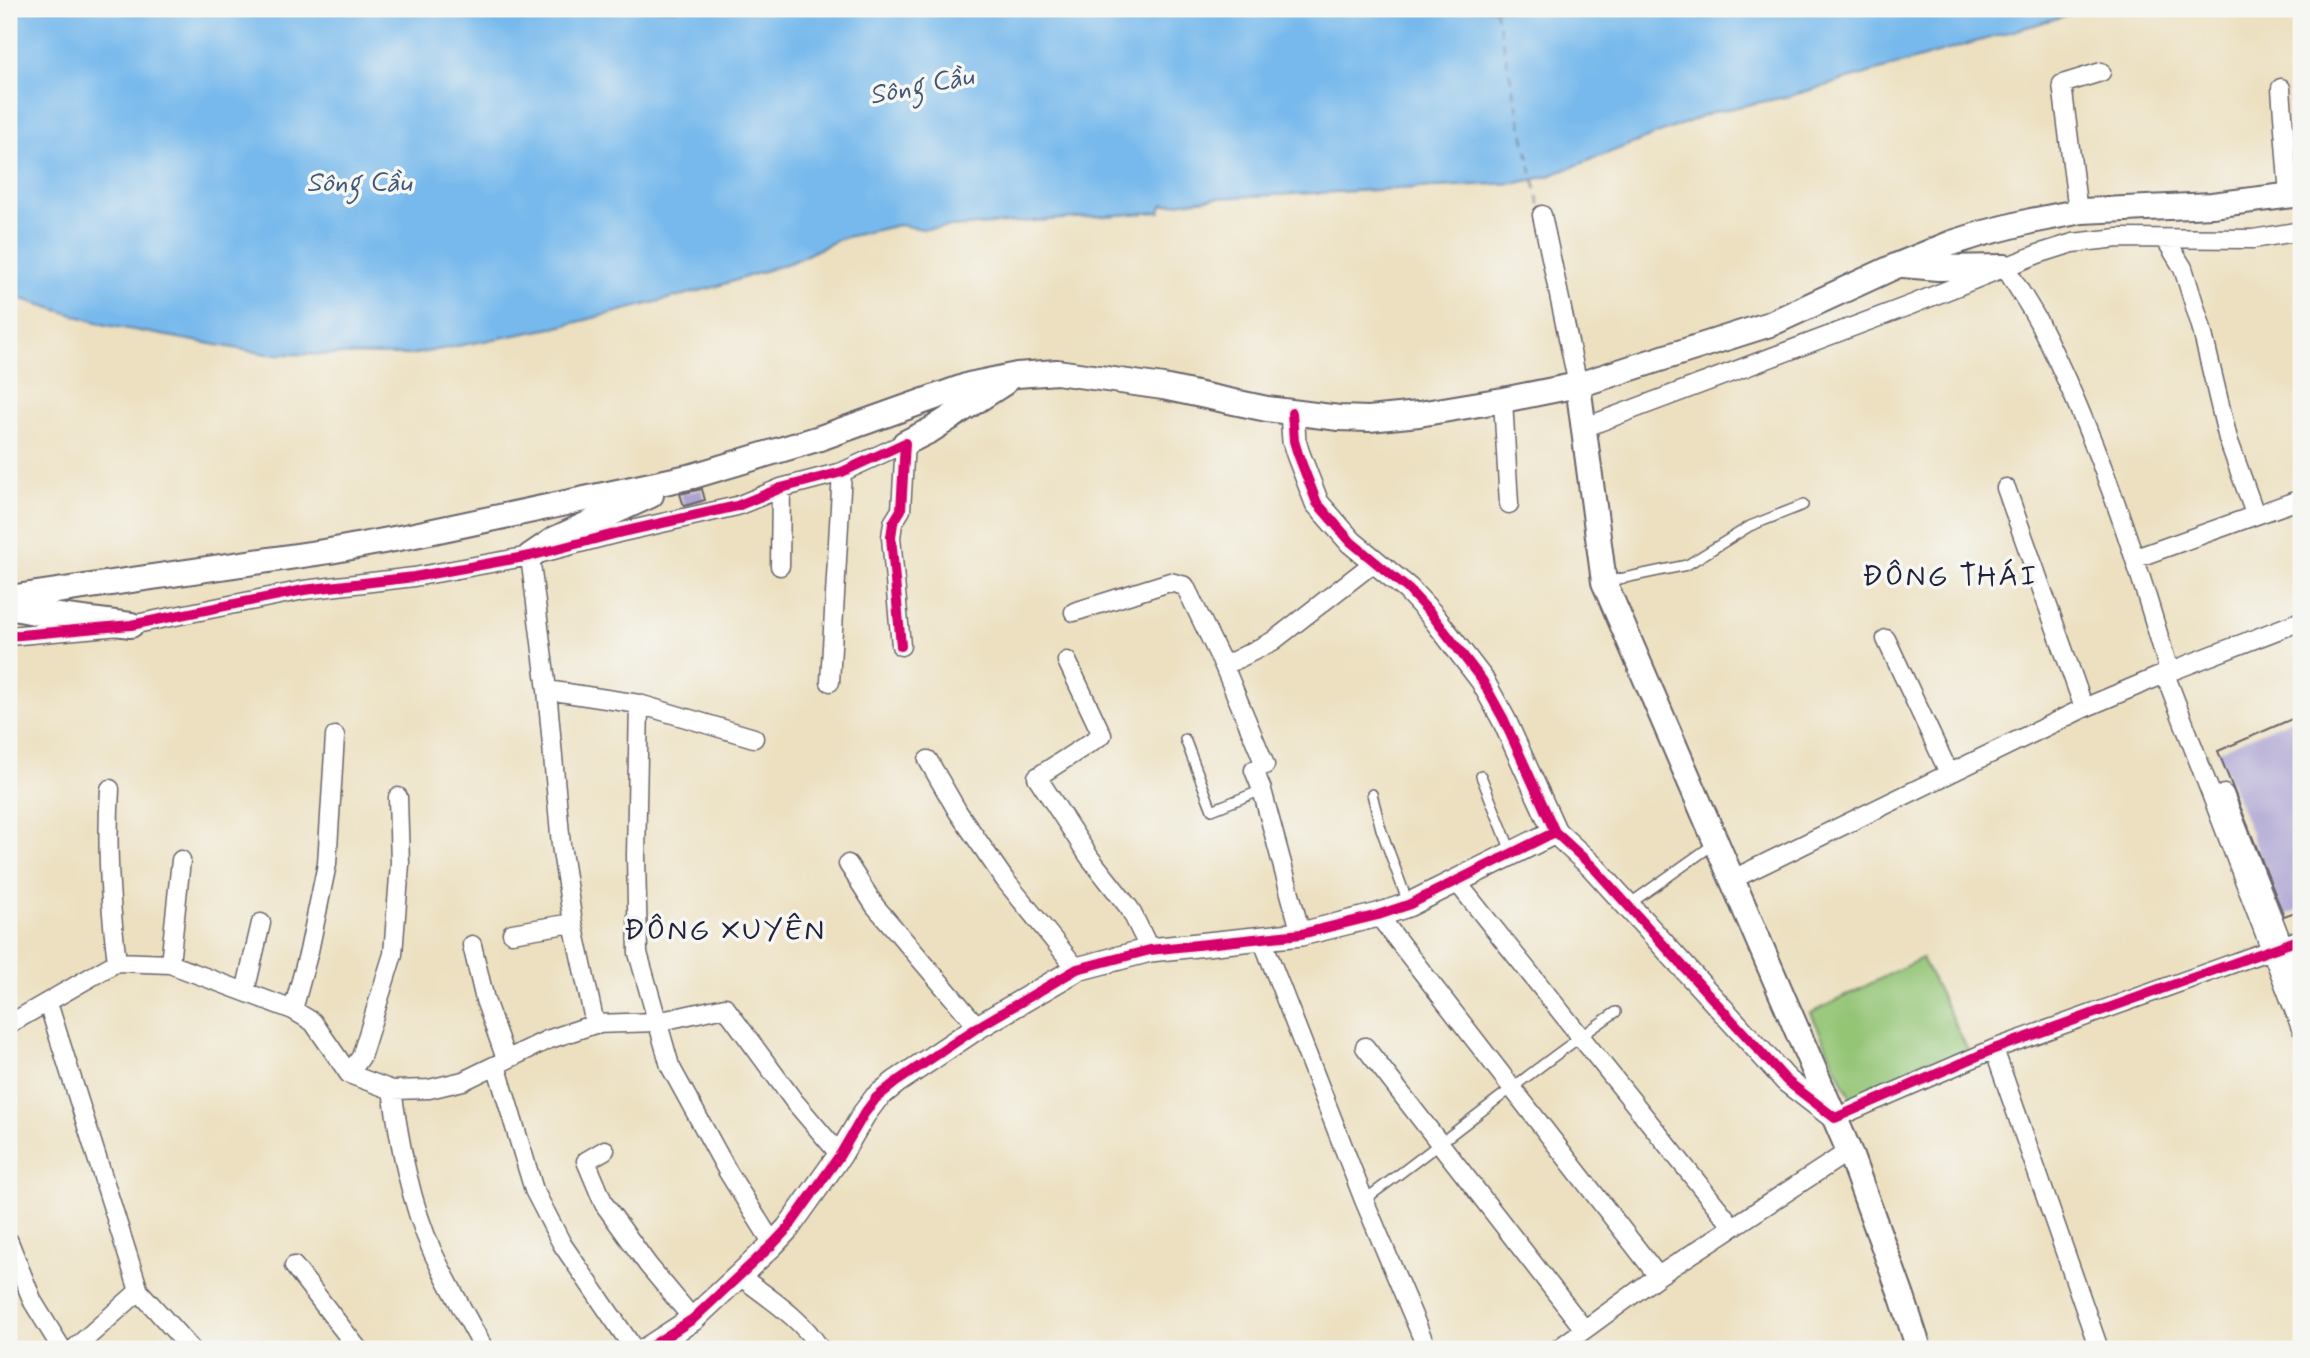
<svg xmlns="http://www.w3.org/2000/svg" width="2310" height="1358" font-family="Mynerve,sans-serif">
  <style>
    .green { fill: #93c575; stroke: #5a7458; stroke-width: 2 }
    .water { fill: #77b9ec; stroke: #4c6e94; stroke-width: 2 }
    .lines { fill: none; stroke-linecap: round; stroke-linejoin: round }
    .ferry { stroke: #405779; stroke-width: 2; stroke-dasharray: 9 7; stroke-linecap: butt }
    .building { fill: #aaa1d2 }
    .service-casing { stroke: #69646a; stroke-width: 12 }
    .minor-casing { stroke: #69646a; stroke-width: 21 }
    .tertiary-casing { stroke: #69646a; stroke-width: 26 }
    .secondary-casing { stroke: #69646a; stroke-width: 28 }
    .service { stroke: #fff; stroke-width: 9 }
    .minor { stroke: #fff; stroke-width: 18 }
    .tertiary { stroke: #fff; stroke-width: 23 }
    .secondary { stroke: #fff; stroke-width: 24 }
    .cycleway-casing { stroke: #f6f6f2; stroke-width: 15 }
    .cycleway { stroke: #d6006c; stroke-width: 10 }
    .labels { text-anchor: middle; stroke-width: 7; stroke-linejoin: round; paint-order: stroke }
    .water-label { font-size: 28px; font-style: italic; fill: #405779; stroke: #f6f6f2 }
    .quarter-label { font-size: 30px; letter-spacing: 2px; fill: #22223b; stroke: #f6f6f2 }
  </style>
  <rect width="100%" height="100%" fill="#f6f6f2"/>
  <filter id="ink" filterUnits="userSpaceOnUse"><feTurbulence type="fractalNoise" baseFrequency=".0143" numOctaves="2"/><feDisplacementMap in="SourceGraphic" scale="14" xChannelSelector="R" yChannelSelector="G"/><feConvolveMatrix kernelMatrix="1 2 1 2 8 2 1 2 1" color-interpolation-filters="sRGB"/></filter>
  <filter id="wash" filterUnits="userSpaceOnUse"><feTurbulence type="fractalNoise" baseFrequency=".00686" numOctaves="4" result="noise"/><feDisplacementMap in="SourceGraphic" scale="28" xChannelSelector="R" yChannelSelector="G"/><feGaussianBlur stdDeviation="1.57" result="paint"/><feColorMatrix in="noise" values="0 0 0 0 0 0 0 0 0 0 0 0 0 0 0 0 0 1.4 0 .05"/><feComposite in="paint" operator="in"/></filter>
  <g filter="url(#wash)">
    <rect width="100%" height="100%" fill="#ece0c0"/>
    <path class="green" d="M1922 958 1968 1050 1852 1101 1811 1013Z"/>
    <path class="water" d="M9 9H2089L1790 96 1714 112 1549 176 1517 183 1216 198 1162 205 1160 212 923 229 899 225 842 238 792 262 715 287 558 327 410 355 267 354 106 325 9 295Z"/>
    <g class="lines">
      <path class="ferry" d="M1495 9 1540 207"/>
    </g>
    <g id="blocks">
      <path class="building" d="M702 489 705 500 684 506 680 494Z
        M2301 715V910L2284 916 2218 751Z"/>
    </g>
  </g>
  <g filter="url(#ink)">
    <use href="#blocks" fill-opacity="0" stroke="#69646a" stroke-width="2"/>
    <g class="lines">
      <defs>
        <path id="service" d="M1605 582 1687 565 1750 526 1803 505
          M1185 739 1212 810 1262 790
          M1481 776 1511 851
          M1372 794 1381 829 1408 903
          M1628 905 1714 844
          M1364 1200C1449 1139 1529 1071 1616 1012"/>
        <path id="minor" d="M2281 88 2289 196
          M2078 212 2062 84 2101 72
          M1542 215 1578 385
          M2166 240 2183 268 2201 326 2228 439 2255 514
          M2005 267C2016 285 2028 303 2038 321 2094 430 2133 547 2167 664L2165 674 2301 1028
          M1503 400 1509 504
          M1583 428 1908 306 2038 254 2073 243 2118 238 2253 239 2301 231
          M2006 488 2084 708
          M530 556 547 690 561 845 573 923 595 1024
          M2136 558 2301 499
          M780 566 781 488
          M1074 612 1170 582 1185 586 1224 666 1265 765 1254 770 1262 790 1301 934
          M9 636 131 625 304 590 414 577 530 556 618 533 737 506 781 488 842 472 905 443 901 510 893 523 891 537 901 646
          M1886 639 1949 773
          M1067 661 1102 735 1037 777 1090 858 1130 909 1150 950
          M1224 666 1273 641 1376 561
          M830 682 842 472
          M547 690 639 704 754 738
          M639 704 636 856 638 953 670 1066 728 1172 773 1244
          M928 760 958 812 1005 880 1077 969
          M110 789C106 847 110 905 117 962
          M2224 794 2301 991
          M848 864 875 906 978 1027
          M1731 880 2084 708 2174 670 2301 621
          M1456 881 1733 1227
          M1378 915 1658 1276
          M512 933 573 923
          M1262 939 1364 1200 1427 1349
          M472 945 485 1000 506 1059
          M170 964 181 860
          M245 992 261 923
          M48 1003 139 1291 191 1349
          M293 1010 309 951 327 864 335 736
          M9 1020 11 1023 117 962 170 964 293 1010 313 1022 349 1074 392 1090 429 1089 463 1081 547 1040 595 1024 657 1022 725 1007 794 1101 840 1155
          M1365 1047 1584 1329
          M1994 1049 2099 1349
          M496 1065 534 1190 562 1244 634 1349
          M349 1074 361 1057 393 954 400 864 398 797
          M392 1090C400 1145 410 1202 433 1253 449 1286 467 1317 484 1349
          M1835 1118 1994 1049 2301 939
          M605 1150 586 1161 604 1204 648 1265 693 1319
          M9 1242 33 1302 62 1349
          M294 1266 358 1349
          M740 1276C767 1297 803 1319 820 1349
          M74 1349 139 1291
          M1558 1349 1658 1276 1849 1151"/>
        <path id="tertiary" d="M1292 413 1294 441 1298 454 1317 503 1351 542 1408 589 1432 615 1482 680 1504 720 1555 832 1593 867 1787 1081 1835 1118
          M647 1349 693 1319 773 1244 788 1228 840 1155 864 1114 876 1098 896 1082 978 1027 1077 969 1150 950 1301 934 1378 915 1408 905 1555 832"/>
        <path id="secondary" d="M1903 265 1938 268 2005 267
          M1578 385 1604 582 1849 1151 1902 1297 1919 1349
          M905 443 931 430 1004 383
          M530 556 555 539 651 495
          M9 598 330 551 410 536 693 476 820 438 969 385 1017 375 1057 372 1163 387 1267 409 1339 418 1369 419 1419 414 1503 400 1578 385 1770 324 1898 265 1952 243 1984 233 2031 221 2082 211 2212 205 2301 194
          M9 607 50 615 131 625"/>
      </defs>
      <use href="#service" class="service-casing"/>
      <use href="#minor" class="minor-casing"/>
      <use href="#tertiary" class="tertiary-casing"/>
      <use href="#secondary" class="secondary-casing"/>
      <use href="#service" class="service"/>
      <use href="#minor" class="minor"/>
      <use href="#tertiary" class="tertiary"/>
      <use href="#secondary" class="secondary"/>
      <defs>
        <path id="cycleway" d="M1292 413 1294 441 1298 454 1317 503 1351 542 1408 589 1432 615 1482 680 1504 720 1555 832 1593 867 1787 1081 1835 1118 1994 1049 2301 939
          M9 636 131 625 304 590 414 577 530 556 618 533 737 506 781 488 842 472 905 443 901 510 893 523 891 537 901 646
          M647 1349 693 1319 773 1244 788 1228 840 1155 864 1114 876 1098 896 1082 978 1027 1077 969 1150 950 1301 934 1378 915 1408 905 1555 832"/>
      </defs>
      <use href="#cycleway" class="cycleway-casing"/>
      <use href="#cycleway" class="cycleway"/>
    </g>
  </g>
  <g class="labels">
    <g class="water-label">
      <text transform="translate(921 84) rotate(-11)" y="10">Sông Cầu</text>
      <text x="359" y="191">Sông Cầu</text>
    </g>
    <g class="quarter-label">
      <text x="1950" y="585">ĐÔNG THÁI</text>
      <text x="725" y="939">ĐÔNG XUYÊN</text>
    </g>
  </g>
  <rect width="2310" height="1358" fill="none" stroke="#f6f6f2" stroke-width="35"/>
</svg>
